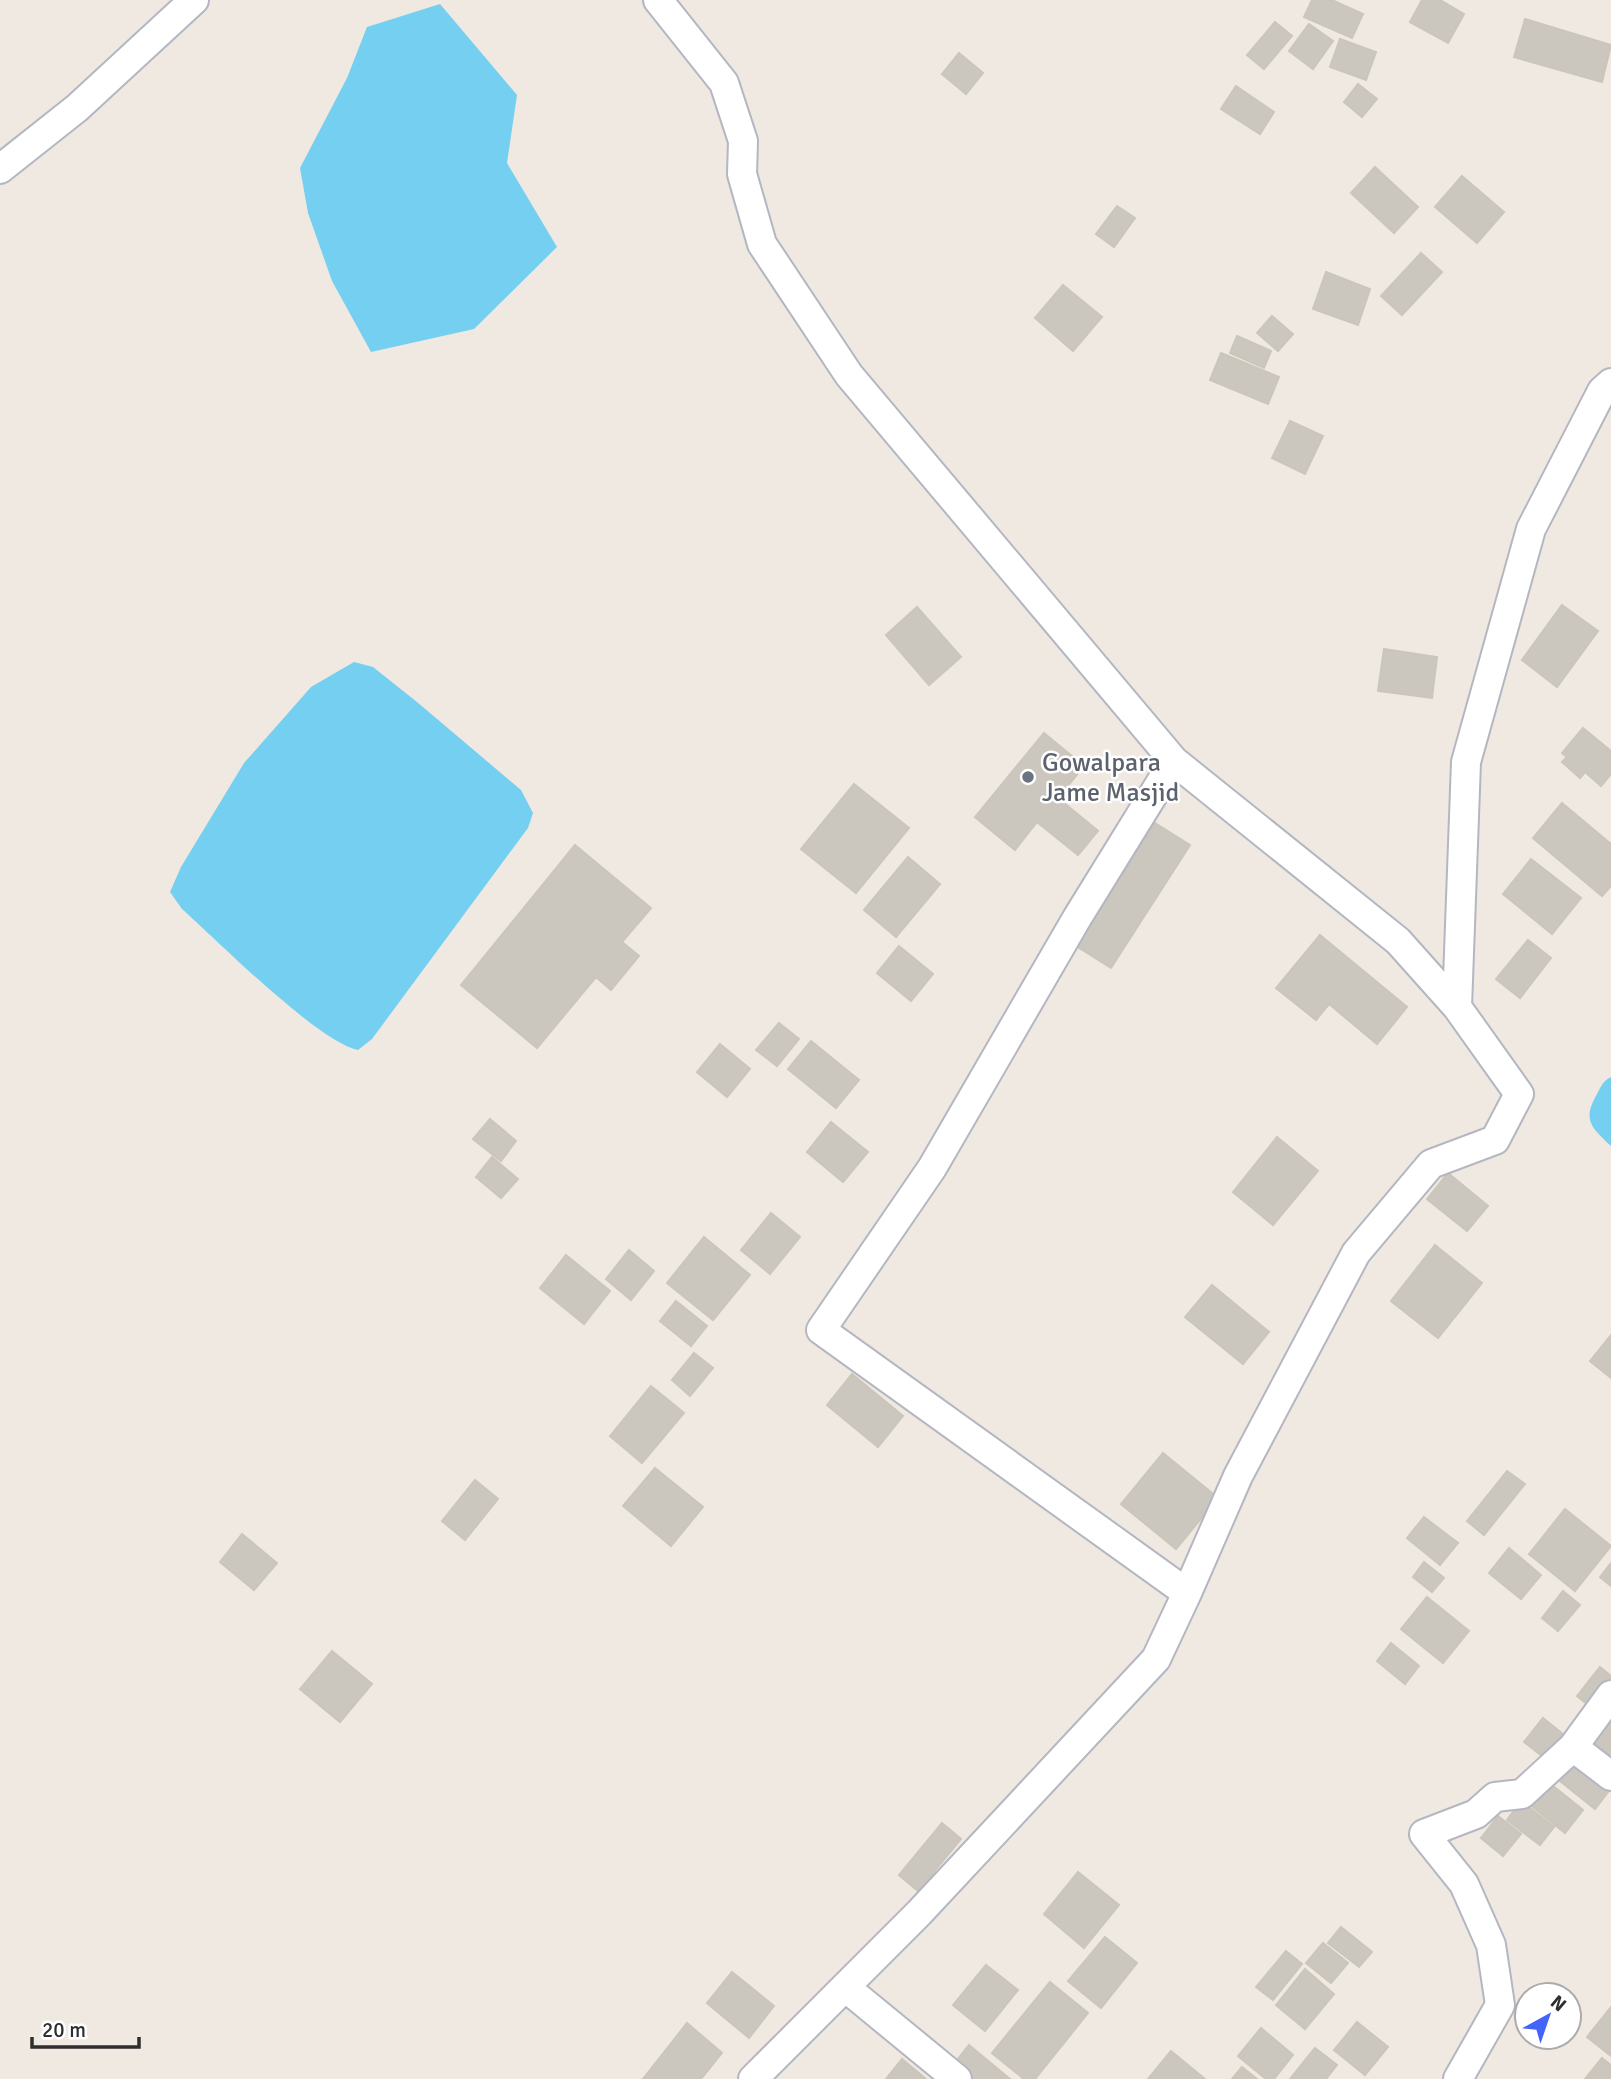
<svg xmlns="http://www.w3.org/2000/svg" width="1611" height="2079" font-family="Signika,sans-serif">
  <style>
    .water { fill: #75cff0 }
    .building { fill: #cbc7bf; stroke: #cbc5ba; stroke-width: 2 }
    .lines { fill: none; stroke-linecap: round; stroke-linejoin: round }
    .street-casing { stroke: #b4b7c1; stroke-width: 32 }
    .street { stroke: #fff; stroke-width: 28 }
    .worship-dot { fill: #6b7280; stroke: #fff; stroke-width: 2.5 }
    .labels { text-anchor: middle; stroke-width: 5; stroke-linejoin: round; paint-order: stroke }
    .worship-label { font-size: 26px; fill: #5b616d; stroke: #fff; text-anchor: start }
  </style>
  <rect width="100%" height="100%" fill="#efe9e1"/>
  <path class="water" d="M440 4 517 95 507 163 557 247 474 329 371 352 332 281 308 213 300 168 347 78 367 27Z
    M354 662 373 667 417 702 521 790 533 813 528 828 372 1039 358 1050C317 1041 219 942 182 909L170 892 181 867 244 763 311 687Z
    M1611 1077V1146C1591 1127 1582 1120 1597 1094 1601 1086 1603 1081 1611 1077Z"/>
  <path class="building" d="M1312 0H1332L1363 14 1352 38 1304 17Z
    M1422 0H1440L1464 14 1448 43 1410 22Z
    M1525 19 1611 45 1602 82 1514 57Z
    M1275 22 1292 36 1264 69 1247 55Z
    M1309 24 1333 41 1313 69 1289 51Z
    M1340 39 1376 52 1366 80 1330 67Z
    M959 53 983 73 966 94 942 74Z
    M1358 84 1377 99 1362 117 1344 102Z
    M1236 86 1274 112 1260 134 1221 109Z
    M1375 167 1418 207 1394 233 1351 193Z
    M1462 176 1504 212 1477 243 1435 207Z
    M1117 206 1135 218 1114 247 1096 234Z
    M1421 253 1442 272 1402 315 1381 296Z
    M1326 272 1370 289 1358 325 1313 309Z
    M1063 285 1102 317 1073 351 1035 318Z
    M1272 316 1293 334 1278 351 1257 333Z
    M1237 336 1271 351 1264 368 1230 353Z
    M1221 353 1279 377 1268 404 1210 380Z
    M1290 421 1323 436 1305 474 1272 458Z
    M1562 605 1598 631 1557 687 1522 660Z
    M917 607 961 657 929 685 886 635Z
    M1384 649 1437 657 1432 698 1378 691Z
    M1583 728 1611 751V774L1601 786 1585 772 1580 778 1562 762 1567 757 1562 753Z
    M1044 733 1084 766 1058 798 1098 831 1078 855 1037 822 1015 850 975 817Z
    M854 784 909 828 856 893 801 849Z
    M1562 803 1611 844V886L1602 896 1533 838Z
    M1155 823 1190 845 1111 968 1076 946Z
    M575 845 651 908 622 942 639 956 611 990 596 977 537 1048 461 985Z
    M908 857 940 884 896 937 864 910Z
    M1531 859 1581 898 1552 934 1503 894Z
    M1320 935 1407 1007 1377 1044 1329 1004 1316 1020 1276 988Z
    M1528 940 1551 958 1520 998 1496 979Z
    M899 946 933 974 911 1001 877 973Z
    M779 1023 799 1039 777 1066 756 1050Z
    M811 1041 859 1080 836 1108 788 1069Z
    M720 1044 750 1069 727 1097 697 1072Z
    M490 1119 516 1141 501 1161 473 1139Z
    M831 1122 868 1152 843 1182 807 1152Z
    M1277 1137 1318 1171 1273 1225 1233 1192Z
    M492 1157 518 1179 501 1198 476 1177Z
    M1448 1173 1488 1206 1467 1231 1427 1199Z
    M771 1213 800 1237 770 1274 741 1250Z
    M704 1237 750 1275 713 1320 667 1283Z
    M1435 1245 1482 1283 1438 1338 1391 1301Z
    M629 1250 654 1271 631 1300 606 1279Z
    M566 1255 610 1291 584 1324 540 1288Z
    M1212 1285 1269 1332 1243 1364 1185 1317Z
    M676 1301 707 1326 691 1346 660 1321Z
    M1611 1335V1378L1590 1361Z
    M694 1353 713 1368 690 1396 672 1380Z
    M852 1374 903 1416 878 1447 827 1405Z
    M651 1386 684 1413 642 1463 610 1436Z
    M1163 1453 1218 1498 1176 1549 1121 1504Z
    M655 1468 703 1507 671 1546 623 1506Z
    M1507 1471 1525 1484 1484 1535 1467 1521Z
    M475 1480 498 1499 465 1540 442 1521Z
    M1565 1509 1611 1546 1575 1591 1529 1554Z
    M1424 1517 1458 1543 1440 1565 1407 1538Z
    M242 1534 277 1563 254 1590 220 1562Z
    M1509 1548 1541 1575 1521 1599 1489 1573Z
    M1424 1562 1444 1578 1432 1592 1413 1577Z
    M1611 1563V1586L1600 1577Z
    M1563 1591 1580 1605 1558 1631 1542 1618Z
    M1427 1597 1469 1631 1443 1663 1401 1629Z
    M1391 1643 1419 1666 1405 1684 1377 1661Z
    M332 1651 372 1684 340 1722 300 1689Z
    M1600 1667 1611 1676V1692L1596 1711 1577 1696Z
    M1611 1703V1753L1602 1764 1578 1744Z
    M1543 1718 1569 1739 1550 1762 1524 1742Z
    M1575 1753 1611 1788 1595 1809 1555 1777Z
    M1547 1781 1583 1810 1565 1833 1528 1803Z
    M1521 1801 1554 1827 1540 1845 1507 1820Z
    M1498 1816 1521 1834 1503 1856 1481 1838Z
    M942 1823 961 1839 918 1891 899 1875Z
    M1078 1872 1119 1905 1084 1948 1044 1914Z
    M1341 1927 1372 1952 1359 1967 1328 1943Z
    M1105 1937 1137 1963 1101 2008 1068 1981Z
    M1323 1943 1348 1963 1331 1983 1306 1963Z
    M1286 1951 1302 1964 1273 2000 1256 1987Z
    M986 1965 1018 1990 985 2031 953 2005Z
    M1305 1969 1334 1994 1305 2029 1276 2005Z
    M732 1972 774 2006 749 2038 707 2003Z
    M1050 1982 1088 2013 1035 2079H1024L992 2053Z
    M1611 2007V2056L1587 2037Z
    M1357 2022 1388 2047 1365 2075 1334 2050Z
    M687 2023 722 2053 701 2079H643Z
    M1261 2028 1293 2055 1274 2079H1266L1238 2056Z
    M969 2045 1010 2079H963L950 2069Z
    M1315 2048 1337 2065 1326 2079H1290Z
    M1171 2051 1205 2079H1148Z
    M1602 2058 1611 2065V2079H1585Z
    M902 2059 926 2079H886Z
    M1242 2067 1257 2079H1232Z"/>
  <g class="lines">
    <defs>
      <path id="street" d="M658 0 724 83 743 141 742 174 762 244 849 375 1174 761 1398 941 1457 1007 1519 1094 1495 1140 1431 1164 1356 1253 1238 1476 1187 1593
        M0 169 77 108 194 0
        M1457 1007 1466 762 1531 529 1602 391 1611 383
        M1573 1747 1611 1776
        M845 1987 957 2079
        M753 2079 919 1913 1156 1659 1187 1593 821 1330 932 1168 1077 918 1174 761
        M1458 2079 1500 2005 1491 1945 1464 1884 1424 1834 1476 1814 1495 1797 1522 1794 1573 1747 1611 1695"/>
    </defs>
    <use href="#street" class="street-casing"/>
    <use href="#street" class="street"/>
  </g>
  <circle class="worship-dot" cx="1028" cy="777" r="7"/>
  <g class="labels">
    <g class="worship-label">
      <text x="1042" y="771">Gowalpara<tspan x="1042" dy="30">Jame Masjid</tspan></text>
    </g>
  </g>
  <g transform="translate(1548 2016) rotate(40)"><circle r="33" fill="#ffffff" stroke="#ababab" stroke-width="2"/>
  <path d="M0-5L12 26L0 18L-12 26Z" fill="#4264fb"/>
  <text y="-10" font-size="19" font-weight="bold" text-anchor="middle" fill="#2e2e2e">N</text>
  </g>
  <path d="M32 2037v10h107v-10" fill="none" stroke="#2e2e2e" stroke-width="3.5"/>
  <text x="42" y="2037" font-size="21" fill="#2e2e2e" stroke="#ffffff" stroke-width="5" paint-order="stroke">20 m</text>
</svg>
